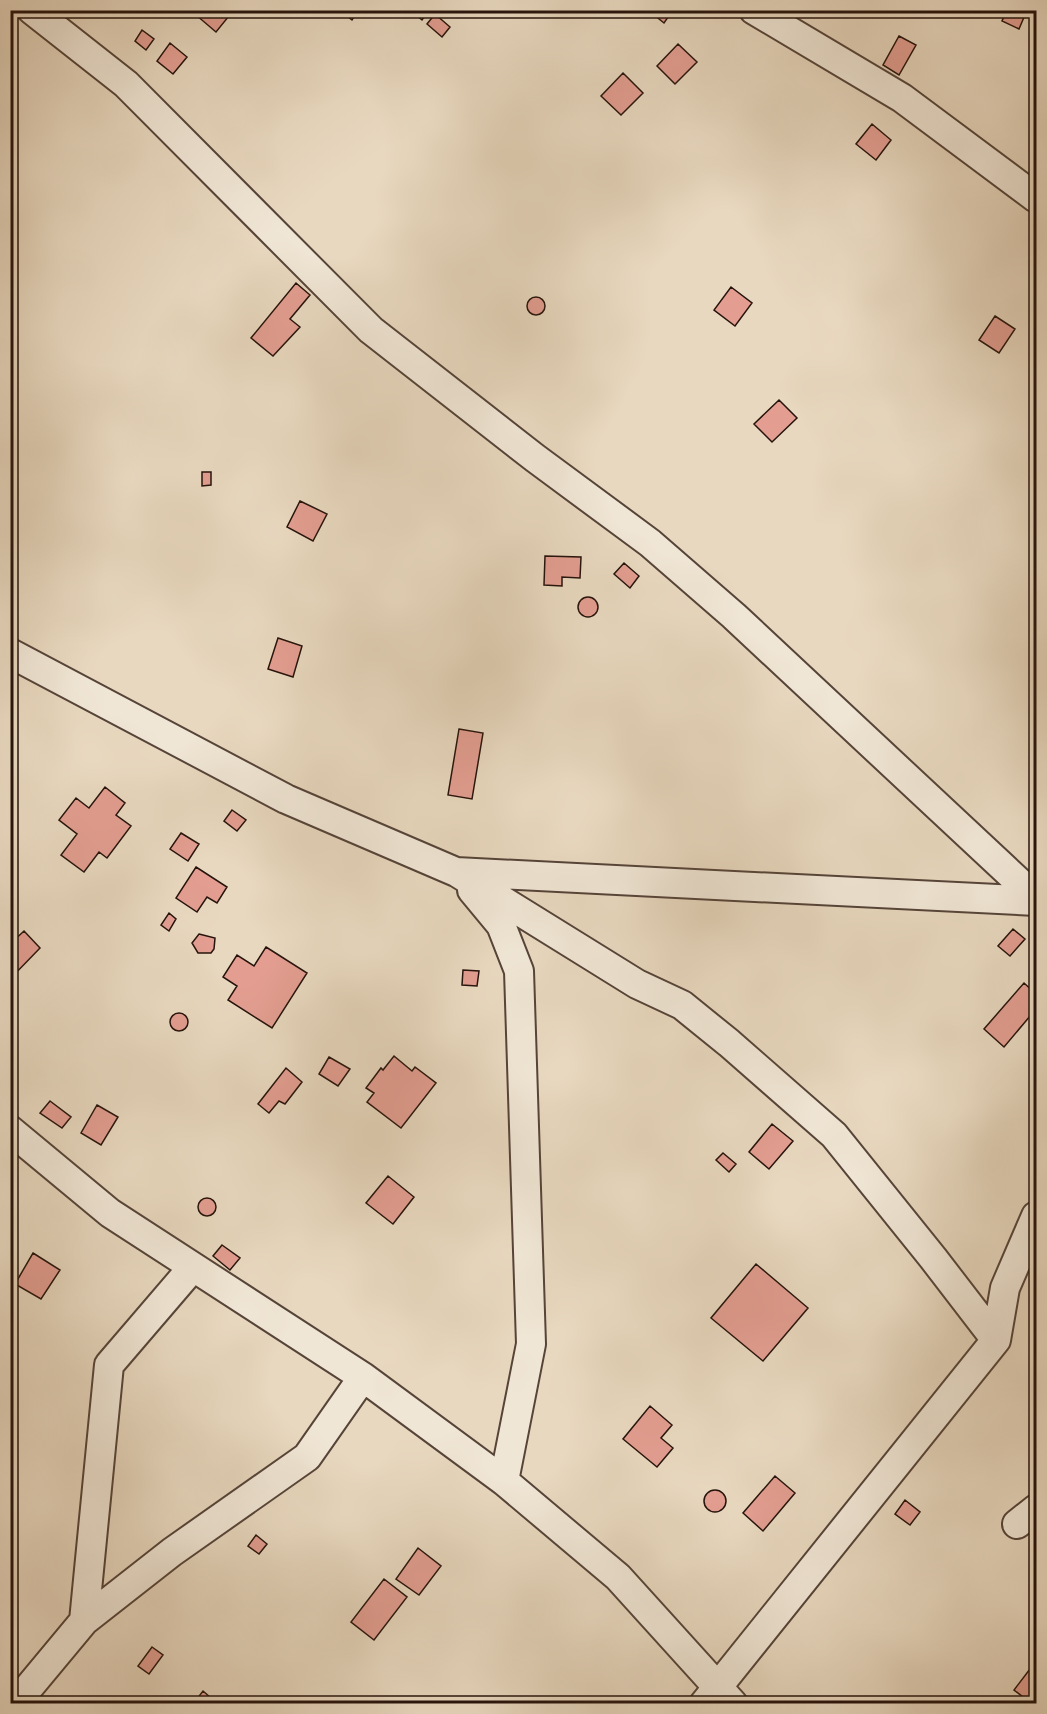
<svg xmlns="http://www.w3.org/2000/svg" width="1047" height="1714" font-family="'Sorts Mill Goudy',serif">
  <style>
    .building { fill: #e39e91; stroke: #26130c; stroke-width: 1.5 }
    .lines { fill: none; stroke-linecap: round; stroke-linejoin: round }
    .street-casing { stroke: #564439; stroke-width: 32 }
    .street { stroke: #f0e6d5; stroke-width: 28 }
  </style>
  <rect width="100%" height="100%" fill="#e8d8bf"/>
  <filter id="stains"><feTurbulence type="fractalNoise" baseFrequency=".00333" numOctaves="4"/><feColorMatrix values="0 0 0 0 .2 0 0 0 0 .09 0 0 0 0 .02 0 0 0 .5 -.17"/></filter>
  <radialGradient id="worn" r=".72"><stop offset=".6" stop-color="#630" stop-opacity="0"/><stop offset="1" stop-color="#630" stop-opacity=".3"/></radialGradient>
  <path class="building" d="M200 10H233V11L216 32 196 15Z
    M339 10H358L352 20Z
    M410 10H429L422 20Z
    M648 10H673L664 23Z
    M1007 10H1027L1019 29 1002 21Z
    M435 14 450 27 442 37 427 24Z
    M142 30 154 39 146 50 135 41Z
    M899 36 916 45 899 75 883 65Z
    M170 43 187 57 173 74 157 61Z
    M678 44 697 62 675 84 657 66Z
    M623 73 643 93 621 115 601 96Z
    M872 124 891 140 876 160 856 144Z
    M296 283 310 295 290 319 300 327 273 356 251 338Z
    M731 287 752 303 735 326 714 310Z
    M527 306a9 9 0 1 1 18 0a9 9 0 1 1-18 0Z
    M995 316 1015 329 999 353 979 340Z
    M779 400 797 418 772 442 754 424Z
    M202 472H211V485L202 486Z
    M300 501 327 514 313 541 287 527Z
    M545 556 581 557 580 578 562 577V586L544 585Z
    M624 563 639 576 630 588 614 574Z
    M578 607a10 10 0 1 1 20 0a10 10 0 1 1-20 0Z
    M278 638 302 646 293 677 268 669Z
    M459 729 483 733 472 799 448 795Z
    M105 787 125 803 116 815 131 826 107 858 99 852 84 872 61 855 77 834 59 820 76 798 89 808Z
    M232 810 246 820 237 831 224 821Z
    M181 833 199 844 188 861 170 849Z
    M196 867 227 887 217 903 207 897 197 912 176 898Z
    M169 913 176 919 169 931 161 925Z
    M1013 929 1025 939 1010 956 998 946Z
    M24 931 40 948 10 979V944Z
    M199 934 215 938 214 949 211 953H198L192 943Z
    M266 947 307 973 272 1028 228 1000 237 986 223 977 237 955 254 966Z
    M463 970 479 971 477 986 462 985Z
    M1024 983 1036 994V1009L1004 1047 984 1029Z
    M170 1022a9 9 0 1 1 18 0a9 9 0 1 1-18 0Z
    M394 1056 412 1071 415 1067 436 1083 401 1128 367 1102 374 1093 366 1088 381 1068 383 1070Z
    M329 1057 350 1069 338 1086 319 1074Z
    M286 1068 302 1082 285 1104 279 1101 269 1113 258 1104Z
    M50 1101 71 1117 62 1128 40 1113Z
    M97 1105 118 1117 101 1145 81 1133Z
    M772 1124 793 1141 769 1169 749 1152Z
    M723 1153 736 1164 729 1172 716 1160Z
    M388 1176 414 1197 393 1224 366 1203Z
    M198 1207a9 9 0 1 1 18 0a9 9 0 1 1-18 0Z
    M222 1245 240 1258 230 1270 213 1256Z
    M33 1253 60 1270 41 1299 15 1284Z
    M756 1264 808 1308 763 1361 711 1318Z
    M650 1406 672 1425 661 1438 673 1448 657 1467 623 1439Z
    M775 1476 795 1493 763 1531 743 1513Z
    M704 1501a11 11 0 1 1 22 0a11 11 0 1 1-22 0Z
    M905 1500 920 1512 910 1525 895 1514Z
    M256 1535 267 1544 259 1554 248 1546Z
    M418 1548 441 1566 419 1595 396 1579Z
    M384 1579 407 1597 374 1640 351 1622Z
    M152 1647 163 1655 149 1674 138 1666Z
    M1036 1668V1698L1032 1704 1014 1690 1030 1669 1034 1671Z
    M203 1691 218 1704H193Z"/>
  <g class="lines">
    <defs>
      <path id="street" d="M32 10 126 84 371 330 535 458 650 543 734 616 1036 898
        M754 10 902 98 1036 198
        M10 653 286 799 456 872 1036 901
        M458 873 637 984 682 1005 729 1043 834 1135 933 1258 996 1340
        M472 890 501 925 519 971 531 1344 504 1481
        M10 1130 110 1213 363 1377 504 1481 618 1577 733 1704
        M1017 1524 1036 1509
        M84 1621 172 1552 307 1457 363 1377
        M15 1704 84 1621 109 1365 193 1267
        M704 1704 996 1340 1005 1288 1036 1216"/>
    </defs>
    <use href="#street" class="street-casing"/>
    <use href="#street" class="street"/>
  </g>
  <rect width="1047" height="1714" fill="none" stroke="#e8d8bf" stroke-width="36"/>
  <rect x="12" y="12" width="1023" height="1690" fill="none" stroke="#26130c" stroke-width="3"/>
  <rect x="18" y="18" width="1011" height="1678" fill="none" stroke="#26130c" stroke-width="1.5"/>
  <rect width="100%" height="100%" filter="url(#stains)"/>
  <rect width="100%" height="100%" fill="url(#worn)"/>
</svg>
